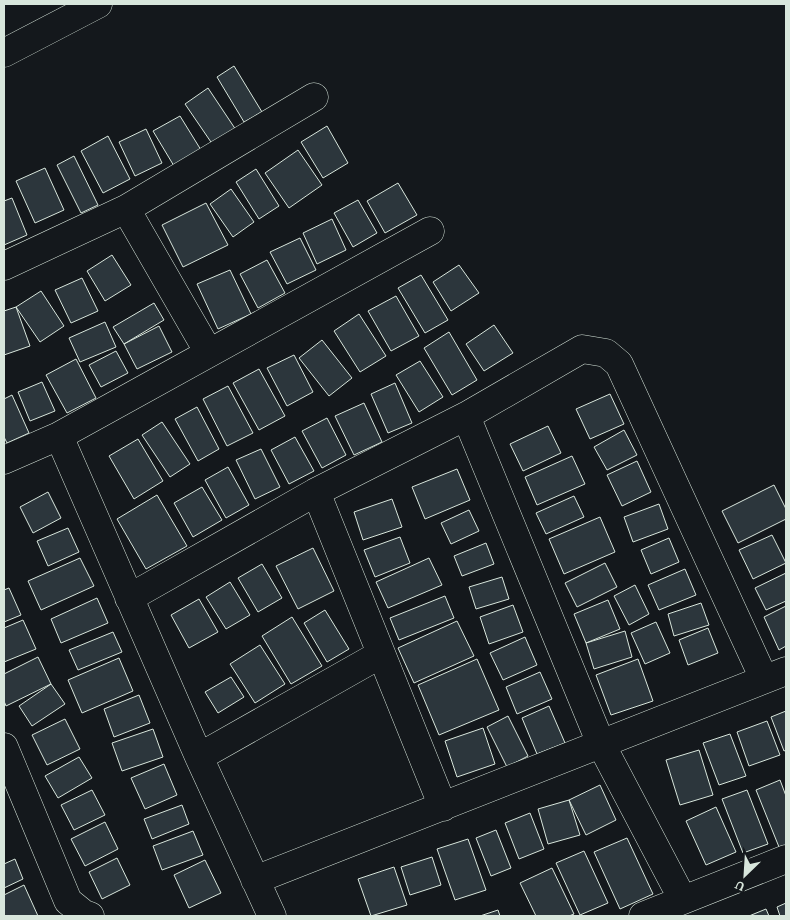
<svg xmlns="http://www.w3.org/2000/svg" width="790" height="920" font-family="'Crimson Pro',serif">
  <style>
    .building { fill: #2c363c; stroke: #d8e6dc }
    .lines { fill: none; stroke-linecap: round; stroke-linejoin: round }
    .street-casing { stroke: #d8e6dc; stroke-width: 29 }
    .street { stroke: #14181c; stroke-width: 28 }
  </style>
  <rect width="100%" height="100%" fill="#14181c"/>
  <path class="building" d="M234 66 262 112 244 122 217 77Z
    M208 88 236 130 213 145 185 104Z
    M180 116 201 150 174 166 153 131Z
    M327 126 348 163 323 178 301 142Z
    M146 129 162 163 135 176 119 142Z
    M108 136 130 179 103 193 81 151Z
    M298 150 322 185 289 208 265 173Z
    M74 156 98 205 81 213 57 165Z
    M45 168 64 210 35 223 16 181Z
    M256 169 279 206 259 219 236 182Z
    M398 183 417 215 385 233 367 201Z
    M231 189 254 222 233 237 210 204Z
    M12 198 27 235 4 245V201Z
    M358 200 377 233 353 247 334 213Z
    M206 203 228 245 183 267 162 225Z
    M332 219 346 250 317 264 303 233Z
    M300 238 316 270 287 284 270 252Z
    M112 255 131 285 105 301 87 271Z
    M267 260 285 293 258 308 240 274Z
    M459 265 479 293 451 311 433 282Z
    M230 270 251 314 218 329 197 284Z
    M421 275 448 320 425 333 398 288Z
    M82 278 98 311 71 323 55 290Z
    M41 291 64 326 40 342 16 307Z
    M396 296 419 336 391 351 368 311Z
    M154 303 164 320 124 344 113 327Z
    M16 307 30 346 4 355V311Z
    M359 314 386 356 360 372 334 331Z
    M105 322 116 347 80 362 69 338Z
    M494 325 513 353 484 371 466 344Z
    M159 326 172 352 137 369 124 344Z
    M449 332 477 380 452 395 424 348Z
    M322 340 352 378 329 396 299 358Z
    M116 351 128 373 101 387 89 365Z
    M294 355 313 392 287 406 267 368Z
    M76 359 96 398 67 413 46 375Z
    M420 361 443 397 419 412 396 375Z
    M259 369 285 416 259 430 233 383Z
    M42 382 55 411 30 421 18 392Z
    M395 383 412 423 388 433 371 394Z
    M228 386 253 433 227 446 203 399Z
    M610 394 624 424 590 439 576 409Z
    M12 395 29 433 7 443 4 437V399Z
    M364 403 382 442 354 455 335 416Z
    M197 407 219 449 198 461 175 419Z
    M327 418 346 455 322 468 302 431Z
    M162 422 190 464 170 477 142 435Z
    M548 426 561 453 523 471 510 444Z
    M624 430 637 455 607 470 594 447Z
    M295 437 314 471 289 484 271 450Z
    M138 439 163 481 134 499 109 456Z
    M261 449 280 487 255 499 236 460Z
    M572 456 585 484 537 505 525 477Z
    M637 461 651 492 622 506 607 475Z
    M228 467 249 505 226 518 205 480Z
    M457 469 470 500 425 519 412 487Z
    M774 485 786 509V519L738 543 722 511Z
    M202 487 222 520 193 537 174 503Z
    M48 492 61 518 33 533 20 507Z
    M157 495 187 546 146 569 117 519Z
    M574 496 584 517 546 534 536 513Z
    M392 499 402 527 363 540 354 512Z
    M659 504 668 529 633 542 624 517Z
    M469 510 479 531 451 544 441 523Z
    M600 517 615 552 564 574 549 539Z
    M68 528 79 552 48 566 37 541Z
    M772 535 786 563 753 579 739 550Z
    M400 537 410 563 375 577 364 550Z
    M669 538 679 562 651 574 641 550Z
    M486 543 494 564 462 576 454 556Z
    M313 548 334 591 298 609 276 566Z
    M80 558 94 586 41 610 28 581Z
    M429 558 442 585 388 608 376 582Z
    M605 563 617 587 577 607 565 583Z
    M262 564 282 598 258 612 238 578Z
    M685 569 696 595 659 610 648 585Z
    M786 573V601L766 610 755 588Z
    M502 577 509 599 476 609 469 587Z
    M230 582 250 615 226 629 206 597Z
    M635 585 649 614 629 625 614 596Z
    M9 588 21 615 4 622V590Z
    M445 596 454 618 399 640 390 618Z
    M97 598 108 623 61 643 51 619Z
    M199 599 218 632 189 648 171 615Z
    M608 600 620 629 586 643 574 614Z
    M701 603 709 625 674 636 668 614Z
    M513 605 523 632 489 644 480 617Z
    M786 606V646L779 650 764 617Z
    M325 610 349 649 327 662 304 623Z
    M292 617 322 666 291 684 262 636Z
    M23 620 36 649 4 662V628Z
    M457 621 474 656 414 683 398 648Z
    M656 622 670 653 645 664 631 633Z
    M708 628 718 653 688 665 679 640Z
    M625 631 632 657 594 669 586 643Z
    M113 632 122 652 78 670 69 650Z
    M525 637 537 665 503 680 490 653Z
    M260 645 285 684 255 703 230 664Z
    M38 657 51 684 6 706 4 701V674Z
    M119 658 133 691 82 713 68 680Z
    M477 659 499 710 439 735 418 685Z
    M638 659 653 701 611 715 596 675Z
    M540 672 552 699 517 714 506 687Z
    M231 677 244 697 218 713 205 692Z
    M51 684 65 704 32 726 19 706Z
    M139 695 150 723 114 737 104 709Z
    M549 706 565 743 537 754 522 718Z
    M786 711V750L784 751 771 717Z
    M508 716 528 756 507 767 487 727Z
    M65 719 80 749 47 765 32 735Z
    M767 721 780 755 749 766 737 732Z
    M483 728 495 764 457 777 445 741Z
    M153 729 163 757 122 771 112 743Z
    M730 734 746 776 719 785 703 743Z
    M699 750 713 795 680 805 666 760Z
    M79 757 92 778 58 798 45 776Z
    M164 764 177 795 145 809 131 778Z
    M780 780 786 796V845L779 847 756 790Z
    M600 785 616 820 586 835 569 800Z
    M92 790 105 815 74 830 61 805Z
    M747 790 768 844 743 853 722 799Z
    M569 800 580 835 548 844 538 809Z
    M182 805 189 824 152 839 144 819Z
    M716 807 736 852 706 865 686 821Z
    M530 813 544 849 519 859 505 823Z
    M105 822 118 849 85 866 71 839Z
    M496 830 511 868 491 876 476 838Z
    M193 831 203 855 162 870 153 846Z
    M627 838 653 894 620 909 594 852Z
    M468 839 486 890 455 900 437 849Z
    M584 851 608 903 580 915 556 863Z
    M432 857 441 885 410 895 401 867Z
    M117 858 130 885 102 899 89 872Z
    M15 859 23 879 4 888V864Z
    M205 860 221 893 189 908 174 875Z
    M394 867 407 905 371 916 358 879Z
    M552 868 574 914 569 916H536L520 883Z
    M24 885 38 916H4V895Z
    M786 903V916H780L777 907Z
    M766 909 769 916H749Z
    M498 910 500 916H480Z"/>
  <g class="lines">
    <defs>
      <path id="street" d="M4 53 98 4
        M126 209 209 353
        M4 266 126 209 314 97
        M466 416 601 744 683 900
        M59 436 199 757 272 916
        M4 460 59 436 430 231
        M316 492 443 807
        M129 598 316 492 466 416 582 349 606 353 619 364 764 679
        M4 747 68 901 84 914 90 916
        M199 757 381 654
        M255 880 786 671
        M643 916 786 859"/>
    </defs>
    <use href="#street" class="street-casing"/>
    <use href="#street" class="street"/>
  </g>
  <rect width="790" height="920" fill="none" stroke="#d8e6dc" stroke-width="10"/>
  <g transform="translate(745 875) rotate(205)" stroke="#14181c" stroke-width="4" paint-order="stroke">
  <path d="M0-4L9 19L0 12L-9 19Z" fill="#d8e6dc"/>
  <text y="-8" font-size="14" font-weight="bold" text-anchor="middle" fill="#d8e6dc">U</text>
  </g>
</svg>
